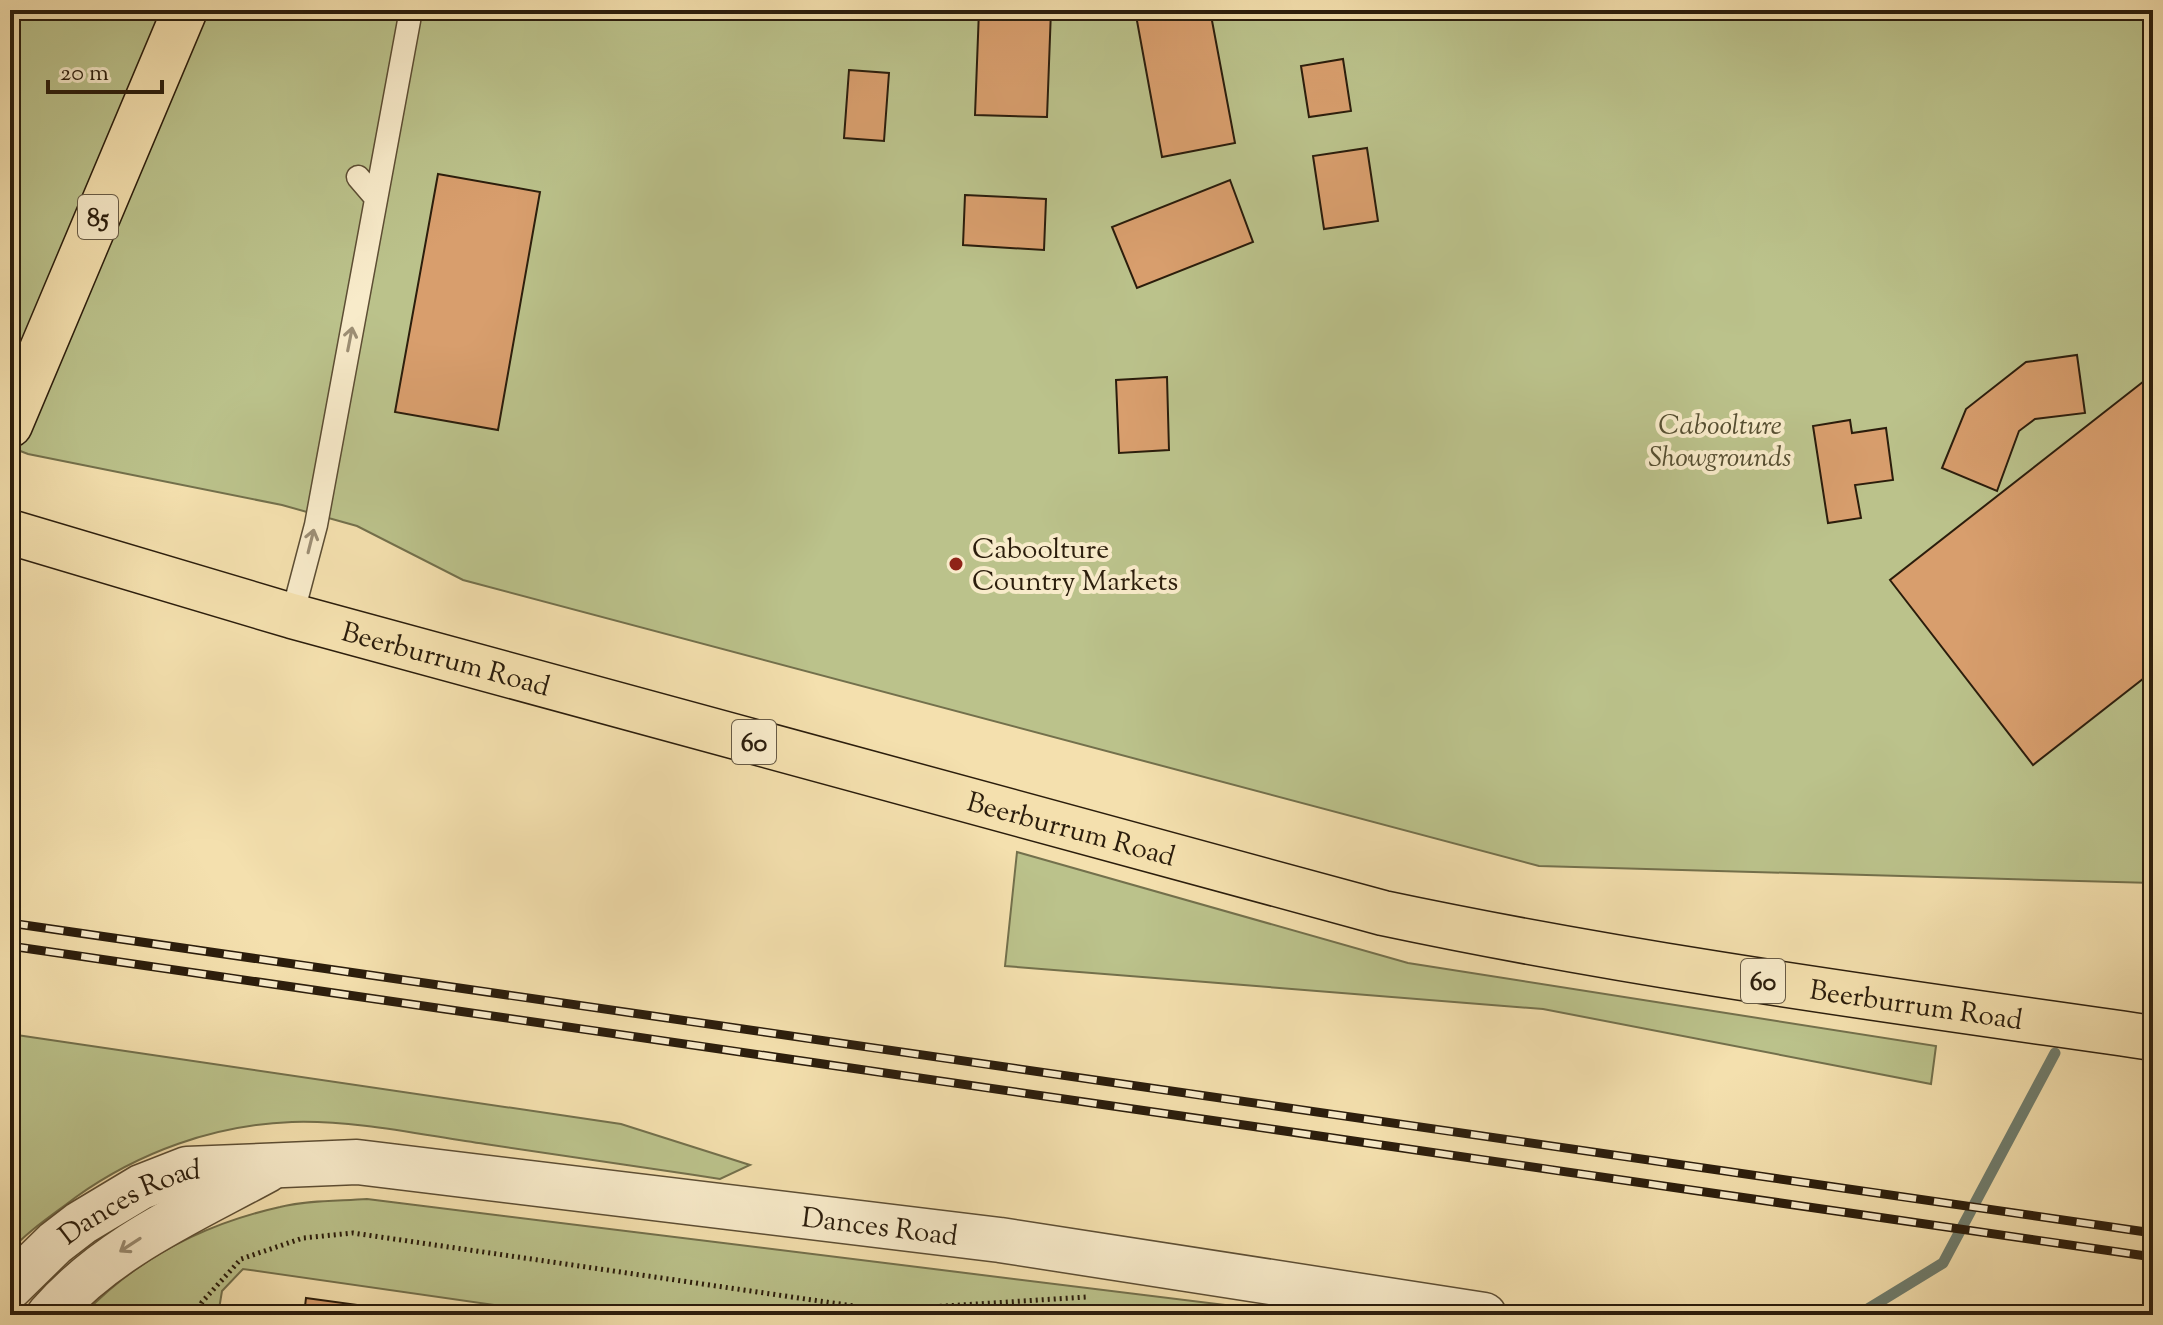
<svg xmlns="http://www.w3.org/2000/svg" width="2163" height="1325" font-family="'Sorts Mill Goudy',serif">
  <style>
    .green { fill: #bbc28b; stroke: #73704c; stroke-width: 2 }
    .lines { fill: none; stroke-linecap: round; stroke-linejoin: round }
    .stream { stroke: #6f7d6e; stroke-width: 11 }
    .building { fill: #d89e6d; stroke: #2b1d0c; stroke-width: 2 }
    .service-casing { stroke: #5d4e34; stroke-width: 25 }
    .minor-casing { stroke: #5d4e34; stroke-width: 47 }
    .primary-casing { stroke: #2b1d0c; stroke-width: 47 }
    .trunk-casing { stroke: #2b1d0c; stroke-width: 47 }
    .path { stroke: #2b1d0c; stroke-width: 5; stroke-dasharray: 2 4; stroke-linecap: butt }
    .service { stroke: #f8ebca; stroke-width: 22 }
    .minor { stroke: #f8ebca; stroke-width: 44 }
    .primary { stroke: #f4e0ae; stroke-width: 44 }
    .trunk { stroke: #f4e0ae; stroke-width: 44 }
    .rail-casing { stroke: #2b1d0c; stroke-width: 9 }
    .rail { stroke: #f8ebca; stroke-width: 6; stroke-dasharray: 18; stroke-linecap: butt }
    .oneway { stroke: #9c8e74 }
    .poi-dot { fill: #8f2418; stroke: #f8ebca; stroke-width: 3 }
    .labels { text-anchor: middle; stroke-width: 8; stroke-linejoin: round; paint-order: stroke }
    .shield { fill: #f8ebca; stroke: #685b45; stroke-width: 2 }
    .shield-label { font-size: 26px; font-weight: bold; fill: #2b1d0c }
    .park-label { font-size: 28px; font-style: italic; fill: #564f32; stroke: #f8ebca }
    .poi-label { font-size: 28px; fill: #2b1d0c; stroke: #f8ebca; text-anchor: start }
    .street-label { font-size: 28px; fill: #2b1d0c; stroke: #f8ebca }
  </style>
  <rect width="100%" height="100%" fill="#f4e0ae"/>
  <filter id="stains"><feTurbulence type="fractalNoise" baseFrequency=".0025" numOctaves="4"/><feColorMatrix values="0 0 0 0 .2 0 0 0 0 .09 0 0 0 0 .02 0 0 0 .5 -.17"/></filter>
  <radialGradient id="worn" r=".72"><stop offset=".6" stop-color="#630" stop-opacity="0"/><stop offset="1" stop-color="#630" stop-opacity=".3"/></radialGradient>
  <path class="green" d="M10 10H2153V883L1539 866 463 580 357 526 282 505 28 454 10 447Z
    M1017 852 1408 963 1936 1046 1931 1084 1543 1009 1005 966Z
    M10 1034 621 1124 750 1165 720 1179C642 1167 564 1156 485 1144 422 1135 356 1120 292 1122 214 1125 139 1152 76 1197 54 1214 29 1230 10 1251Z
    M367 1199 1306 1315H564L243 1269 222 1291 218 1315H83C137 1258 204 1224 280 1207 308 1200 339 1201 367 1199Z"/>
  <g class="lines">
    <path class="stream" d="M1858 1315 1943 1263 2055 1053"/>
  </g>
  <path class="building" d="M979 10H1051L1047 117 975 115Z
    M1135 10H1210L1235 143 1162 157Z
    M1343 59 1351 111 1309 117 1301 66Z
    M849 70 889 73 884 141 844 138Z
    M1367 148 1378 221 1324 229 1313 156Z
    M438 174 540 192 498 430 395 412Z
    M1230 180 1253 242 1137 288 1112 227Z
    M965 195 1046 199 1044 250 963 245Z
    M2077 355 2085 413 2035 419 2019 431 1997 491 1942 468 1966 409 2026 362Z
    M2153 374V671L2033 765 1890 580Z
    M1167 377 1169 450 1119 453 1116 380Z
    M1850 420 1852 433 1886 428 1893 480 1855 485 1861 518 1828 523 1813 426Z
    M306 1298 380 1308 379 1315H304Z"/>
  <g class="lines">
    <defs>
      <path id="service" d="M358 177 376 198
        M292 616 316 525 411 10"/>
      <g id="minor">
        <path id="s1" d="M10 1287 55 1243 81 1223 141 1187 187 1169 357 1162 1000 1240 1484 1315"/>
        <path d="M49 1315C108 1247 190 1212 267 1170"/>
      </g>
      <g id="primary">
        <path id="s2" d="M10 532 292 616 1383 913C1638 967 1896 1001 2153 1038"/>
      </g>
      <path id="trunk" d="M10 425 185 10"/>
    </defs>
    <use href="#service" class="service-casing"/>
    <use href="#minor" class="minor-casing"/>
    <use href="#primary" class="primary-casing"/>
    <use href="#trunk" class="trunk-casing"/>
    <path class="path" d="M198 1315 202 1302 241 1259 303 1238 353 1233 881 1310 1087 1297"/>
    <use href="#service" class="service"/>
    <use href="#minor" class="minor"/>
    <use href="#primary" class="primary"/>
    <use href="#trunk" class="trunk"/>
    <defs>
      <path id="rail" d="M10 923 2153 1233
        M10 946 2153 1257"/>
    </defs>
    <use href="#rail" class="rail-casing"/>
    <use href="#rail" class="rail"/>
  </g>
  <defs><path id="oneway-shaft" d="M-6 0H5M1.5-3L5.5 0L1.5 3" fill="none" stroke-width="1.6" stroke-linecap="round" stroke-linejoin="round" transform="scale(2)"/></defs>
  <g class="oneway">
    <use href="#oneway-shaft" transform="translate(350 339) rotate(-79)"/>
    <use href="#oneway-shaft" transform="translate(311 541) rotate(-76)"/>
    <use href="#oneway-shaft" transform="translate(130 1245) rotate(147)"/>
  </g>
  <circle class="poi-dot" cx="956" cy="564" r="8"/>
  <g class="labels">
    <g class="shield">
      <rect x="78" y="195" width="40" height="44" rx="6"/>
      <rect x="732" y="720" width="44" height="44" rx="6"/>
      <rect x="1741" y="959" width="44" height="44" rx="6"/>
    </g>
    <g class="shield-label">
      <text x="98" y="226">85</text>
      <text x="754" y="751">60</text>
      <text x="1763" y="990">60</text>
    </g>
    <g class="park-label">
      <text x="1720" y="434">Caboolture<tspan x="1720" dy="32">Showgrounds</tspan></text>
    </g>
    <g class="poi-label">
      <text x="972" y="558">Caboolture<tspan x="972" dy="32">Country Markets</tspan></text>
    </g>
    <g class="street-label">
      <text dy="10" stroke="none"><textPath href="#s2" startOffset="454">Beerburrum Road</textPath></text>
      <text dy="10" stroke="none"><textPath href="#s2" startOffset="1102">Beerburrum Road</textPath></text>
      <text dy="10" stroke="none"><textPath href="#s2" startOffset="1966">Beerburrum Road</textPath></text>
      <text dy="10" stroke="none"><textPath href="#s1" startOffset="150">Dances Road</textPath></text>
      <text dy="10" stroke="none"><textPath href="#s1" startOffset="912">Dances Road</textPath></text>
    </g>
  </g>
  <rect width="2163" height="1325" fill="none" stroke="#f4e0ae" stroke-width="40"/>
  <rect x="12" y="12" width="2139" height="1301" fill="none" stroke="#2b1d0c" stroke-width="4"/>
  <rect x="20" y="20" width="2123" height="1285" fill="none" stroke="#2b1d0c" stroke-width="2"/>
  <path d="M48 80v12h114v-12" fill="none" stroke="#2b1d0c" stroke-width="4"/>
  <text x="60" y="80" font-size="24" fill="#2b1d0c" stroke="#f8ebca" stroke-width="6" paint-order="stroke">20 m</text>
  <rect width="100%" height="100%" filter="url(#stains)"/>
  <rect width="100%" height="100%" fill="url(#worn)"/>
</svg>
